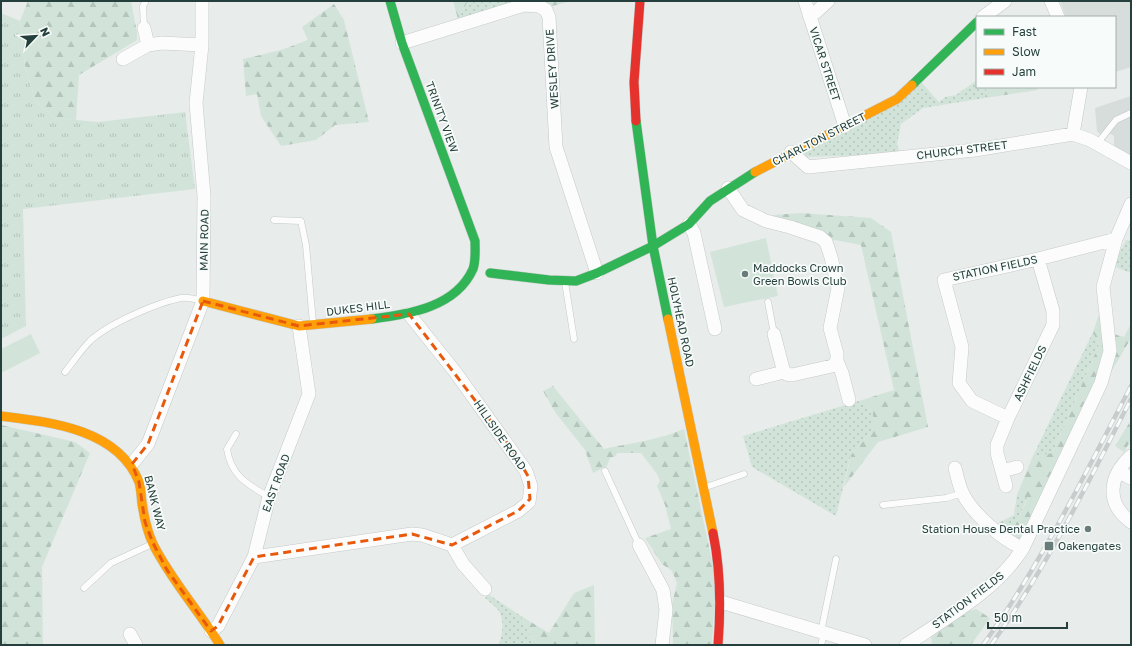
<svg xmlns="http://www.w3.org/2000/svg" width="1132" height="646" font-family="'Golos Text',sans-serif">
  <style>
    .built { fill: #d6dddb }
    .grass { fill: url(#grass-dots) }
    .forest { fill: url(#forest-firs) }
    .park { fill: url(#park-tufts) }
    .garden { fill: #d2e4da }
    .lines { fill: none; stroke-linecap: round; stroke-linejoin: round }
    .lane-casing { stroke: #c5c9c8; stroke-width: 7 }
    .street-casing { stroke: #c5c9c8; stroke-width: 14 }
    .fast-casing { stroke: #c4cac8; stroke-width: 10 }
    .slow-casing { stroke: #c4cac8; stroke-width: 10 }
    .jam-casing { stroke: #c4cac8; stroke-width: 10 }
    .lane { stroke: #fcfcfc; stroke-width: 6 }
    .street { stroke: #fcfcfc; stroke-width: 13 }
    .fast { stroke: #30b455; stroke-width: 9 }
    .slow { stroke: #ff9f0a; stroke-width: 9 }
    .jam { stroke: #e5322d; stroke-width: 9 }
    .rail-casing { stroke: #c9cccc; stroke-width: 4.5 }
    .rail { stroke: #f7fbf9; stroke-width: 3; stroke-dasharray: 9; stroke-linecap: butt }
    .marked { fill: none; stroke: #e8590c; stroke-width: 3; stroke-dasharray: 8 5; stroke-linejoin: round }
    .poi-dot { fill: #697c79; stroke: #f7fbf9; stroke-width: 1.5 }
    .labels { text-anchor: middle; stroke-width: 3.5; stroke-linejoin: round; paint-order: stroke }
    .street-label { font-size: 11px; fill: #25403c; stroke: #f7fbf9 }
    .poi-label { font-size: 11px; fill: #25403c; stroke: #f7fbf9; text-anchor: start }
  </style>
  <defs>
    <pattern id="grass-dots" width="8" height="8" patternUnits="userSpaceOnUse"><rect width="8" height="8" fill="#d2e4da"/><path d="M2 2h.1M6 6h.1" fill="none" stroke="#b4c5bc" stroke-width="1.8" stroke-linecap="round"/></pattern>
    <pattern id="forest-firs" width="22" height="20" patternUnits="userSpaceOnUse"><rect width="22" height="20" fill="#d2e4da"/><path d="M5 1l3.5 6h-7zM16 11l3.5 6h-7z" fill="#b4c5bc"/></pattern>
    <pattern id="park-tufts" width="24" height="20" patternUnits="userSpaceOnUse"><rect width="24" height="20" fill="#d2e4da"/><path d="M3 7l-1-3M5 7V3M7 7l1-3M15 17l-1-3M17 17v-4M19 17l1-3" fill="none" stroke="#b4c5bc"/></pattern>
  </defs>
  <rect width="100%" height="100%" fill="#e8eceb"/>
  <path class="built" d="M1060 1H1131V67L1115 72V17H1066Z
    M1131 96V157L1114 147V136L1106 131 1100 134 1097 131 1095 108Z"/>
  <path class="grass" d="M468 1H520L458 19Z
    M977 80V87H987L985 98 923 108 901 124 897 144 900 154 805 157 803 151 922 83 939 102 945 97 956 95Z
    M1126 240 1131 241V273L1113 266Z
    M1093 332 1099 345 1052 453 1032 458Z
    M862 400 873 413V430L851 455 836 516 752 467 743 436Z
    M1017 495 1028 497 1010 536 994 525 1014 515Z
    M488 594 521 616 535 645H498C503 637 504 619 499 611 495 606 490 602 485 598Z"/>
  <path class="forest" d="M28 1H131L137 33V40L79 75 76 120 55 118 35 101 25 65 20 21Z
    M453 1H468L458 19Z
    M531 1H572L552 6Z
    M334 4 344 20 369 122 335 125 316 140 281 146 261 116 257 94 246 96 243 59 281 50 308 40 302 27Z
    M987 87H1037L1038 90 985 98Z
    M801 213 871 218 891 232 928 427 878 442 844 487 851 455 873 430V413L862 400 894 390 861 245 830 239 773 215Z
    M1099 314 1105 346 1097 382 1022 543 1010 536 1028 498 1017 495 1032 458 1052 453 1099 345 1093 332Z
    M1131 324V338L1110 374V333L1124 337Z
    M553 386 604 449C630 443 659 440 684 429L716 580 712 645H673L672 604 677 583 672 571 662 564 645 538 671 529 665 505 657 486 660 481 657 474 641 453H617L616 456 610 458 607 466 593 473 585 450 555 412 543 391Z
    M1131 420V440L1124 452 1115 446Z
    M1 425 75 442 90 453 42 567 43 645H1Z
    M594 585 595 645H535L521 616 549 633 574 593Z
    M976 609 990 618 971 645H932L931 635 959 614Z"/>
  <path class="park" d="M1 13 20 21 25 65 35 101 55 118 98 122 185 112 195 189 23 209 26 326 1 339Z"/>
  <path class="garden" d="M766 238 778 296 724 307 710 252Z
    M31 334 40 353 1 373V349Z"/>
  <g class="lines">
    <defs>
      <path id="lane" d="M144 28 143 6 146 1
        M1097 144 1116 120 1131 113
        M274 220 301 221 306 245 313 323
        M565 282 574 339
        M768 302 774 334
        M65 372C73 362 81 350 90 341 108 324 156 303 181 298 188 297 195 299 202 301
        M236 434 227 449C231 476 247 484 269 497
        M605 471 639 545
        M706 487 744 474
        M883 505 946 498 963 493
        M84 588 111 563 152 544
        M821 632 836 559
        M821 645 824 633"/>
      <path id="street" d="M805 1 845 126
        M1051 1 1058 17
        M809 15 816 12 828 1
        M983 17 1005 1
        M144 28 148 45
        M402 43 524 5 539 6 546 10 549 17 556 147 597 273
        M123 59 148 45 162 43 202 45
        M1073 134 1081 87
        M791 152 808 167 975 150 1073 134 1090 140 1131 163
        M728 188 743 210 766 221 790 227 820 237 826 242 831 257 838 288 830 328 837 354V361L832 366 792 375 786 374 783 369 774 334
        M689 224 694 233 715 329
        M837 361 842 373 849 400
        M756 379 784 372
        M1008 418 972 401 959 383 962 347 944 280 1038 259 1116 239
        M1131 456C1109 476 1105 503 1131 522
        M132 464 148 444 203 301 204 196 196 103 202 45V1
        M955 468C957 476 959 485 962 492 971 512 1003 541 1023 548
        M1002 471 1017 467
        M1118 472 1131 478
        M1006 486 997 453V445L1008 418 1053 325V311L1038 259
        M452 545 463 564 485 589
        M639 545 663 590 666 610 662 645
        M254 557 412 534 422 535 452 545 518 511 529 502 531 486 526 471 456 373 409 314
        M721 602 865 645
        M211 631 218 626 254 557 269 497 309 394 299 326
        M130 634 136 645
        M906 645C946 618 997 590 1023 548L1101 383 1110 351 1103 287 1116 239 1131 204"/>
      <path id="fast" d="M912 85 977 22
        M636 121 653 246 668 319
        M490 273 549 280 576 281 597 273 653 246 689 224 710 201 755 172
        M372 319C410 314 456 307 473 269 476 261 475 249 475 241L402 43 390 1"/>
      <path id="slow" d="M755 172 897 99 912 85
        M203 301 299 326 372 319
        M668 319 713 533
        M1 416C50 422 118 429 139 482 141 488 141 496 142 503 144 517 147 531 153 544 171 580 199 611 220 645"/>
      <path id="jam" d="M636 121 634 82 640 1
        M713 533C721 571 721 607 718 645"/>
    </defs>
    <use href="#lane" class="lane-casing"/>
    <use href="#street" class="street-casing"/>
    <use href="#fast" class="fast-casing"/>
    <use href="#slow" class="slow-casing"/>
    <use href="#jam" class="jam-casing"/>
    <use href="#lane" class="lane"/>
    <use href="#street" class="street"/>
    <use href="#fast" class="fast"/>
    <use href="#slow" class="slow"/>
    <use href="#jam" class="jam"/>
    <defs>
      <path id="rail" d="M983 645C1041 564 1085 474 1131 386
        M991 645C1046 569 1088 483 1131 399"/>
    </defs>
    <use href="#rail" class="rail-casing"/>
    <use href="#rail" class="rail"/>
  </g>
  <path class="marked" d="M203 301 299 326 409 314 510 446 528 476 530 499 518 511 452 545 412 534 254 557 218 626 211 631 167 570 153 543 145 522 139 482 132 464 148 444Z"/>
  <g class="poi-dot">
    <circle cx="745" cy="274" r="4"/>
    <circle cx="1088" cy="529" r="4"/>
    <rect x="1044" y="541" width="10" height="10" rx="2"/>
  </g>
  <g class="labels">
    <g class="street-label">
      <text transform="translate(825 64) rotate(72)" y="4">VICAR STREET</text>
      <text transform="translate(552 69) rotate(-94)" y="4">WESLEY DRIVE</text>
      <text transform="translate(442 117) rotate(70)" y="4">TRINITY VIEW</text>
      <text transform="translate(819 139) rotate(-27)" y="4">CHARLTON STREET</text>
      <text transform="translate(962 150) rotate(-7)" y="4">CHURCH STREET</text>
      <text transform="translate(204 240) rotate(-89)" y="4">MAIN ROAD</text>
      <text transform="translate(995 268) rotate(-12)" y="4">STATION FIELDS</text>
      <text transform="translate(358 308) rotate(-7)" y="4">DUKES HILL</text>
      <text transform="translate(681 322) rotate(78)" y="4">HOLYHEAD ROAD</text>
      <text transform="translate(1030 373) rotate(-64)" y="4">ASHFIELDS</text>
      <text transform="translate(500 435) rotate(55)" y="4">HILLSIDE ROAD</text>
      <text transform="translate(276 483) rotate(-70)" y="4">EAST ROAD</text>
      <text transform="translate(155 503) rotate(76)" y="4">BANK WAY</text>
      <text transform="translate(968 600) rotate(-37)" y="4">STATION FIELDS</text>
    </g>
    <g class="poi-label">
      <text x="753" y="272">Maddocks Crown<tspan x="753" dy="13">Green Bowls Club</tspan></text>
      <text x="1080" y="533" text-anchor="end">Station House Dental Practice</text>
      <text x="1058" y="550">Oakengates</text>
    </g>
  </g>
  <rect width="1132" height="646" fill="none" stroke="#25403c" stroke-width="4"/>
  <rect x="976" y="16" width="140" height="72" fill="#f7fbf9" stroke="#a3b0ad"/>
  <rect x="984" y="29" width="20" height="6" fill="#30b455" stroke="#a3b0ad"/>
  <text x="1012" y="36" font-size="12" fill="#25403c">Fast</text>
  <rect x="984" y="49" width="20" height="6" fill="#ff9f0a" stroke="#a3b0ad"/>
  <text x="1012" y="56" font-size="12" fill="#25403c">Slow</text>
  <rect x="984" y="69" width="20" height="6" fill="#e5322d" stroke="#a3b0ad"/>
  <text x="1012" y="76" font-size="12" fill="#25403c">Jam</text>
  <g transform="translate(36 36) rotate(65)" stroke="#f7fbf9" stroke-width="3" paint-order="stroke">
  <path d="M0-3L7 15L0 10L-7 15Z" fill="#25403c"/>
  <text y="-6" font-size="11" font-weight="bold" text-anchor="middle" fill="#25403c">N</text>
  </g>
  <path d="M988 622v6h79v-6" fill="none" stroke="#25403c" stroke-width="2"/>
  <text x="994" y="622" font-size="12" fill="#25403c" stroke="#f7fbf9" stroke-width="3" paint-order="stroke">50 m</text>
</svg>
